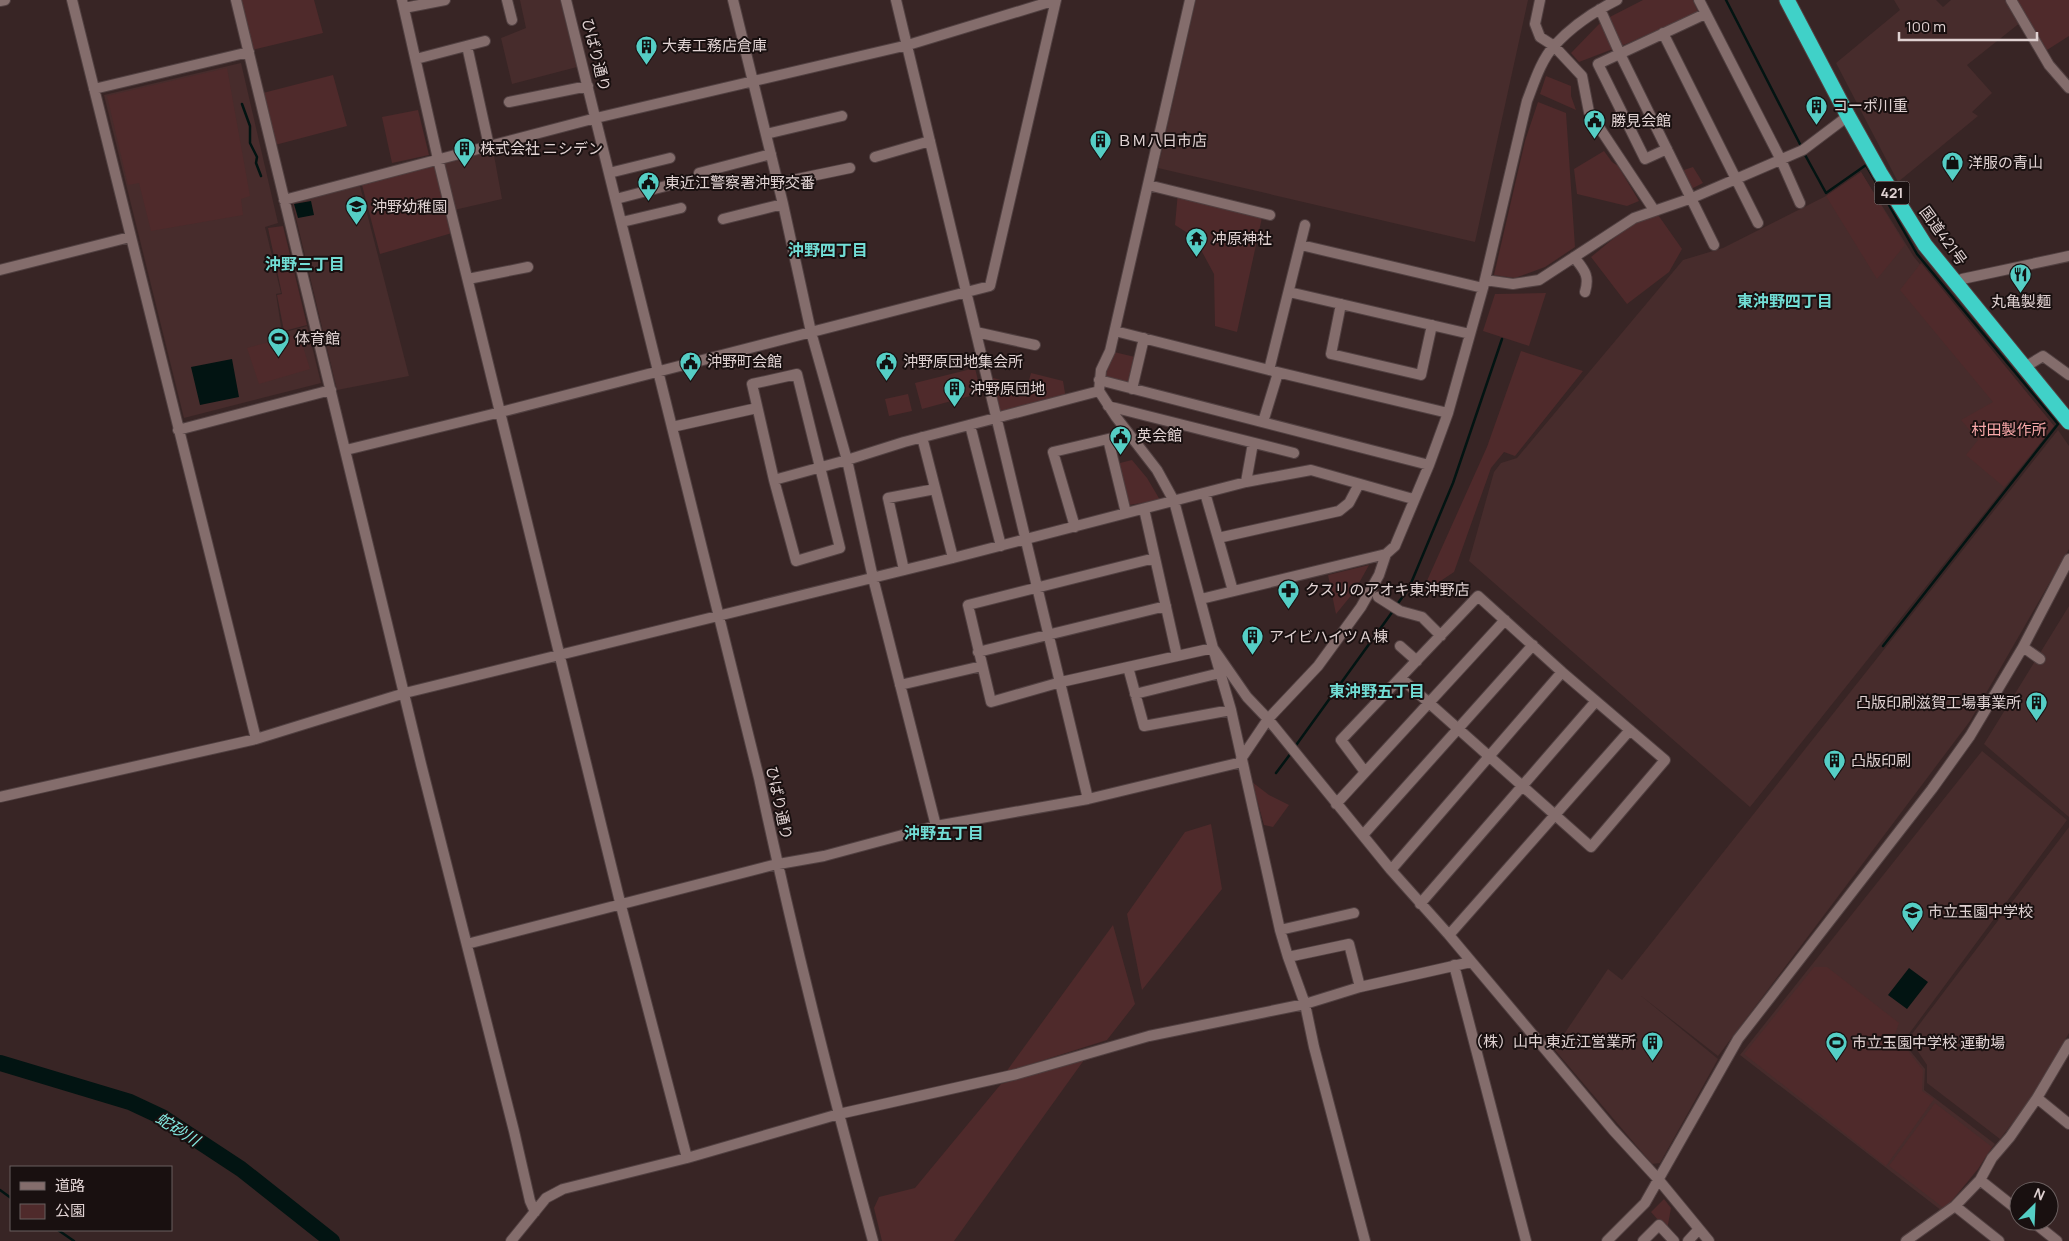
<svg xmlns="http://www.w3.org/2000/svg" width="2069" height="1241" font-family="Manrope,'Noto Sans JP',sans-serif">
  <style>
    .built { fill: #472c2c }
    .green { fill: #4f2a2b }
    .water { fill: #021412 }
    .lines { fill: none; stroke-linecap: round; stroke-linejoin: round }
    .stream { stroke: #021412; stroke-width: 2.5 }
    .river { stroke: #021412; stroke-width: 16 }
    .minor-casing { stroke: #514041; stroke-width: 12 }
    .highway-casing { stroke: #514041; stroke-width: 17 }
    .minor { stroke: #846d6c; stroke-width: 10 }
    .highway { stroke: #40d1c8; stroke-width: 15 }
    .labels { text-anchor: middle; stroke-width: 4; stroke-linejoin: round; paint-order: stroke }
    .shield { fill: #191010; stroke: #a49898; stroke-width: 1 }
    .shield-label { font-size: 14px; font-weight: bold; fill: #e0d2d2 }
    .poi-label { font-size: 15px; fill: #e0d2d2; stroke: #191010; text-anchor: start }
    .street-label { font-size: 15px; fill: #e0d2d2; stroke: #191010 }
    .park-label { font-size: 15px; fill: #faa9aa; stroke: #191010 }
    .neighbourhood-label { font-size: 16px; font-weight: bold; fill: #72ddd5; stroke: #191010 }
    .water-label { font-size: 16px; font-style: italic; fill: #84eae2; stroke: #191010 }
  </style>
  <rect width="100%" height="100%" fill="#382525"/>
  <path class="built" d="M520 0H560L577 67 512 84 501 38 526 28Z
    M1196 0H1528L1475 242 1158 168Z
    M1894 0H1936L1943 7 1951 0H2008L2021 22 1967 65 1992 93 1972 112 1978 116 1898 182 1836 63 1900 10Z
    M241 63 278 223 265 227 281 293 276 294 282 333 307 326 321 383 184 418 104 95Z
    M493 150 502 199 454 210 443 163Z
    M1861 172 1914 257 2054 426 1750 807 1469 561 1494 472 1501 463 1517 458 1683 260 1723 248 1826 196Z
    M360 186 409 376 337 390 292 201Z
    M2058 430 2069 446V549L1970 721 1718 1056 1640 995 1718 1059 1660 1163 1652 1164 1554 1049 1608 969 1622 980Z
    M2069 606V817L1984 744Z
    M1982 751 2067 820 1903 1042 1925 1069 1924 1090 1995 1144 1942 1211 1740 1055Z
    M2069 827V1033L2034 1095 2000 1139 1927 1083V1065L1909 1038Z"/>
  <path class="green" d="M239 0H314L323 33 252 50Z
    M1643 0H1693L1698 12 1626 44 1579 62 1571 53 1602 21Z
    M2015 0H2069V36L2047 50Z
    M227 68 250 196 241 199 243 215 151 231 139 183 128 185 107 96Z
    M333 75 347 126 275 145 263 93Z
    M1546 76 1571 86V96L1576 110 1540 94Z
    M1538 102 1566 113 1575 247 1545 267 1515 278 1494 275 1525 141Z
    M418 110 429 155 392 163 382 117Z
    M1604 151 1612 162 1618 166 1639 201 1627 206 1577 194 1574 169Z
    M436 165 452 233 380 254 362 185Z
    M1693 167 1703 183 1691 189 1681 171Z
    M1861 172 1905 245 1877 279 1826 196Z
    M1178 192 1263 213 1237 332 1215 326 1214 274 1194 237 1175 225Z
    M1656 212 1682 249 1669 272 1627 304 1591 257 1636 220Z
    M283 226 307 325 284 331 277 295 282 294 268 228Z
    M1921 263 2054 426 2004 487 1966 455 1978 440 1961 420 1993 402 1900 290Z
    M1546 293 1529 346 1483 331 1495 294Z
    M299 334 310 369 259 384 247 348Z
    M1110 351 1139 358 1132 389 1099 380Z
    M1521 351 1583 371 1515 456 1504 452 1491 468 1454 572 1421 594 1487 447Z
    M975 368 981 393 922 409 915 383Z
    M1031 373 1063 381 1066 399 997 417 987 376 1027 388Z
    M908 394 912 411 889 416 885 399Z
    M1132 460 1147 478 1160 500 1129 505 1116 464Z
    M1369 565 1354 592 1336 614 1328 575Z
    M1252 782 1269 795 1289 805 1273 827 1264 825Z
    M1211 824 1222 889 1142 990 1127 914 1185 832Z
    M1113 925 1135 1004 1107 1040 1006 1072Z
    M1814 967H1827L1899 1023 1895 1034 1923 1070 1922 1091 1934 1099 1886 1166 1744 1054Z
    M1084 1060 954 1241H882L874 1208 879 1197 915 1188 1001 1084Z
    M1935 1103 1992 1147 1978 1169 1945 1209 1889 1166Z
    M1664 1199 1671 1208 1667 1230 1651 1212Z"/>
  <path class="water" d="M311 201 314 215 298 218 294 204Z
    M232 359 239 397 200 405 191 367Z
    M1909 968 1928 982 1907 1009 1888 995Z"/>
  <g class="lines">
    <path class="stream" d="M1726 0 1802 148
      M242 104 250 126V143L257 157 256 163 261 176
      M1804 153 1826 193 1866 165 1917 254 2058 424 1883 646
      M1396 606 1409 588 1453 483 1502 339
      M1294 748 1393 611
      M1276 773 1291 753
      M0 1190 11 1198
      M58 1230 74 1241"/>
    <path class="river" d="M0 1063 130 1102 162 1117 241 1169 332 1241"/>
    <defs>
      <path id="minor" d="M72 0 256 739
        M236 0 421 764 514 1131 530 1201 535 1212
        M402 0 438 159 621 906 687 1158
        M507 0 512 20
        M566 0 759 778C792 933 831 1088 873 1241
        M733 0 783 204 811 332 847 460 774 480
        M896 0 1088 799
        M1190 0 1110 351 1101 370 1099 391 1116 417 1157 470 1174 501 1213 648 1247 697 1268 719 1391 870 1449 935 1613 1130 1658 1179 1709 1241
        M1540 0 1535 24 1540 37 1554 46 1582 76 1589 112 1654 210
        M1699 0 1781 160 1800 203
        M2011 0 2049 65 2069 88
        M0 1 5 0
        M404 8 445 0
        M1600 9 1620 54 1714 245
        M1663 33 1758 223
        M467 46 489 146
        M416 59 485 41
        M94 89 249 52
        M509 102 588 86
        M766 134 842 116
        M1667 149 1645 159 1598 64 1705 14
        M875 157 930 141
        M609 173 670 158
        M699 173 771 154
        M778 183 850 168
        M1148 185 1270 215
        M616 199 685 181
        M284 200 596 118 908 45 1056 0
        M723 219 783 204
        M622 222 681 208
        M1305 225 1269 370 1448 413
        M1301 245 1483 288
        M1574 257C1584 270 1590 275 1585 292
        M0 270 130 237
        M468 279 528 267
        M1485 280 1513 284 1539 280 1634 218 1692 198 1803 150 1848 116
        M1959 287 1962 279 2069 256
        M1289 292 1470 334
        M1341 304 1331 354 1421 375 1432 325
        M1115 331 1269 370
        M976 332 1035 345
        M2025 367 2043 356 2069 375
        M797 374 840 548 796 561 774 480 752 384Z
        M1099 380 1429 465
        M1132 389 1144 338
        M1108 406 1294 453
        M1263 422 1278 373
        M970 425 1001 546
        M672 427 757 408
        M178 430 331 390
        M922 437 953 558
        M1108 439 1126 513
        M346 450 501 412 990 286 1056 0
        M1246 482 1253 443
        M1205 493 1218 538 1339 511 1349 503 1359 484
        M1144 509 1177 656
        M1075 527 1053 452 1129 434
        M1218 538 1233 591
        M1155 558 968 605 991 702 1061 682 1213 648 1231 710 1280 930 1288 957 1305 1004 1314 1047 1365 1241
        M904 570 888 498 935 489
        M1378 597 1400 611 1422 617 1441 636
        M1201 599 1386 554
        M1400 646 1417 661
        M2023 647 2040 659
        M978 652 1166 606
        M1128 667 1144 726 1231 710
        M900 685 982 666
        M1135 694 1220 673
        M1241 759 1268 719 1318 666 1361 607 1379 575 1386 554 1395 546 1429 465 1448 413 1483 288 1527 101C1534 83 1541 60 1554 46 1571 27 1595 11 1617 0
        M1365 772 1341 740 1478 596 1562 672 1665 760 1591 847 1401 678
        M0 797 256 739 405 693 953 558 1246 482 1311 470 1413 499
        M1336 804 1505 620
        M936 826 873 578 847 460 904 442 1099 391
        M1363 835 1533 645
        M1391 870 1562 672
        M1420 904 1596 701
        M1280 930 1354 913
        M1449 935 1630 730
        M467 944 773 865 824 856 936 826 1088 799 1242 762
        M1288 957 1349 944 1360 987
        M1454 965 1526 1241
        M2037 1098 2069 1124
        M1980 1180 2019 1211
        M1955 1206 1999 1241
        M2032 1221 2057 1241
        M511 1241 546 1198 563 1189 687 1158 839 1114 1017 1074 1149 1036 1305 1004 1360 987 1471 962
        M1607 1241 1645 1203 1738 1039 1932 789 1970 736 2023 647 2069 559
        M1643 1241 1659 1225 1674 1241
        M1688 1241 1699 1229
        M1906 1241 1955 1206 1980 1180 1992 1158 2010 1137 2037 1098 2069 1044"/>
      <path id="highway" d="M1787 0 1848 116 1880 173 1925 245 2069 422"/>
    </defs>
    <use href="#minor" class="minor-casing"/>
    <use href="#highway" class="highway-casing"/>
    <use href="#minor" class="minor"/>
    <use href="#highway" class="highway"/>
  </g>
  <defs>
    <symbol id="building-pin" viewBox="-11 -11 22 30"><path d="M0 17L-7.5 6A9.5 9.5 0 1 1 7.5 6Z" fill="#55cec5" stroke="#191010"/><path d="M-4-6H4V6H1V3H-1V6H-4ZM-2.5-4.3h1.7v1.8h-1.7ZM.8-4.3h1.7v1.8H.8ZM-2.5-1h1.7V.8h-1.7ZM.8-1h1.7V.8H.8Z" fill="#111"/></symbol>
    <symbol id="civic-pin" viewBox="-11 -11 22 30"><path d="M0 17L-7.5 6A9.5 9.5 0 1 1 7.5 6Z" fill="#55cec5" stroke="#191010"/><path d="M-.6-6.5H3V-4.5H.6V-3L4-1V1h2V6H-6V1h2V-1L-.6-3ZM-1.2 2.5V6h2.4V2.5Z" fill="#111"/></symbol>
    <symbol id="shop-pin" viewBox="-11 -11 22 30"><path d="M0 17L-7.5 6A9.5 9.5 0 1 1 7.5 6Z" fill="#55cec5" stroke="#191010"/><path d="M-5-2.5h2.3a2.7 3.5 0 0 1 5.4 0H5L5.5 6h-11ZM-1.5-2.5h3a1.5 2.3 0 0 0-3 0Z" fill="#111"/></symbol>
    <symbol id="school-pin" viewBox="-11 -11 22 30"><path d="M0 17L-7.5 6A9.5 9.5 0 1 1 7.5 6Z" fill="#55cec5" stroke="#191010"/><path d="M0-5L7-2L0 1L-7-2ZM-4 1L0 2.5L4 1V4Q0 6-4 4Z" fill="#111"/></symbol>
    <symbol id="temple-pin" viewBox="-11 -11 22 30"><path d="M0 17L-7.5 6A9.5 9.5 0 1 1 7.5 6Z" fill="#55cec5" stroke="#191010"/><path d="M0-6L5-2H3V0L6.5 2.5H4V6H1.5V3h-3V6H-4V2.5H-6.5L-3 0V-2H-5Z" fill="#111"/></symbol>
    <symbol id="restaurant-pin" viewBox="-11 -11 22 30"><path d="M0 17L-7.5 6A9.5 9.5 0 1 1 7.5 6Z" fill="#55cec5" stroke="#191010"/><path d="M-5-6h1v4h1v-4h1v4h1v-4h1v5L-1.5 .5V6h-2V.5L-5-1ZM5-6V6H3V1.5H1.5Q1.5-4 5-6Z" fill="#111"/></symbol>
    <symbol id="stadium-pin" viewBox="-11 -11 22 30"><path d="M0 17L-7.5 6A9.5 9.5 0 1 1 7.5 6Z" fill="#55cec5" stroke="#191010"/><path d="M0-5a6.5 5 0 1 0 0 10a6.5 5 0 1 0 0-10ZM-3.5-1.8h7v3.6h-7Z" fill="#111"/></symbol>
    <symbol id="pharmacy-pin" viewBox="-11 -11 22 30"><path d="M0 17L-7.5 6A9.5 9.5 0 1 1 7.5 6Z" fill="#55cec5" stroke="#191010"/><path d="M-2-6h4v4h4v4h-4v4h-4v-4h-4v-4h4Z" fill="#111"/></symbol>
  </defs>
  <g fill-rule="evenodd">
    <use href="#building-pin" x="634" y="34" width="25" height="34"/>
    <use href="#building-pin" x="1804" y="94" width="25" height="34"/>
    <use href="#civic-pin" x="1582" y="108" width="25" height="34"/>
    <use href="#building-pin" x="1088" y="128" width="25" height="34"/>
    <use href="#building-pin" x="452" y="136" width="25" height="34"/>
    <use href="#shop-pin" x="1940" y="150" width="25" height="34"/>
    <use href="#civic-pin" x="636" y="170" width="25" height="34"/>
    <use href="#school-pin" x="344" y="194" width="25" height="34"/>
    <use href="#temple-pin" x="1184" y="226" width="25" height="34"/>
    <use href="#restaurant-pin" x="2008" y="262" width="25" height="34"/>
    <use href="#stadium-pin" x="266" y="326" width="25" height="34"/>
    <use href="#civic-pin" x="678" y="350" width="25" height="34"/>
    <use href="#civic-pin" x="874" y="350" width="25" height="34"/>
    <use href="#building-pin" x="942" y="376" width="25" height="34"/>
    <use href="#civic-pin" x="1108" y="424" width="25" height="34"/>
    <use href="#pharmacy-pin" x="1276" y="578" width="25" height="34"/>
    <use href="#building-pin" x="1240" y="624" width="25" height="34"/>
    <use href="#building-pin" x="2024" y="690" width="25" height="34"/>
    <use href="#building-pin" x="1822" y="748" width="25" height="34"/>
    <use href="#school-pin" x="1900" y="900" width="25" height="34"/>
    <use href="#building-pin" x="1640" y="1030" width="25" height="34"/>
    <use href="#stadium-pin" x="1824" y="1030" width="25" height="34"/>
  </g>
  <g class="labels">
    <rect class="shield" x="1874.5" y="181.5" width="35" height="23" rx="4"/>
    <g class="shield-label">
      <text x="1892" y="198">421</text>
    </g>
    <g class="poi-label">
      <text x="662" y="51">大寿工務店倉庫</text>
      <text x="1833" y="111">コーポ川重</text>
      <text x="1611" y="126">勝見会館</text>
      <text x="1117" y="146">ＢＭ八日市店</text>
      <text x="480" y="154">株式会社 ニシデン</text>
      <text x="1968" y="168">洋服の青山</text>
      <text x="665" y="188">東近江警察署沖野交番</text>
      <text x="372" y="212">沖野幼稚園</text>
      <text x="1212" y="244">冲原神社</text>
      <text x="2021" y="307" text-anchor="middle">丸亀製麺</text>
      <text x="295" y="344">体育館</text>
      <text x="707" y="367">沖野町会館</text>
      <text x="903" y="367">沖野原団地集会所</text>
      <text x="970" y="394">沖野原団地</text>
      <text x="1137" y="441">英会館</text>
      <text x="1305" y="595">クスリのアオキ東沖野店</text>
      <text x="1269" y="642">アイビハイツＡ棟</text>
      <text x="2021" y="708" text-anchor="end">凸版印刷滋賀工場事業所</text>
      <text x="1851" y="766">凸版印刷</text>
      <text x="1928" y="917">市立玉園中学校</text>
      <text x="1636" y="1047" text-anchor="end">（株）山中 東近江営業所</text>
      <text x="1852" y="1048">市立玉園中学校 運動場</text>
    </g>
    <g class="street-label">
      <text transform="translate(596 55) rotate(76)" y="5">ひばり通り</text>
      <text transform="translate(1943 236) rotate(54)" y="5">国道421号</text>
      <text transform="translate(779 803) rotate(78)" y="5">ひばり通り</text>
    </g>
    <g class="park-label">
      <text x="2009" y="435">村田製作所</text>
    </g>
    <g class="neighbourhood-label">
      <text x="828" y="256">沖野四丁目</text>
      <text x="305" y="270">沖野三丁目</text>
      <text x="1785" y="307">東沖野四丁目</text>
      <text x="1377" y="697">東沖野五丁目</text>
      <text x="944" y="839">沖野五丁目</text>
    </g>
    <g class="water-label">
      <text transform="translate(178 1129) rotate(32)" y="6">蛇砂川</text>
    </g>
  </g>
  <rect x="10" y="1166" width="162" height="65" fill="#191010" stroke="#695e5e"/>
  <rect x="20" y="1182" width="25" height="8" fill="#846d6c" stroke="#695e5e"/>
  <text x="55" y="1191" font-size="15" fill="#e0d2d2">道路</text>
  <rect x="20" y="1204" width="25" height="15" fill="#4f2a2b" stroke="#695e5e"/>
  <text x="55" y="1216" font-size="15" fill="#e0d2d2">公園</text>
  <g transform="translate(2034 1206) rotate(24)"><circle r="24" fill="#191010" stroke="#695e5e"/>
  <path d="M0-4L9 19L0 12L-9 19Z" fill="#55cec5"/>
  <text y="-8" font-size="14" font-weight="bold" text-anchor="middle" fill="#e0d2d2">N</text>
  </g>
  <path d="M1899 32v8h138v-8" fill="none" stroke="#e0d2d2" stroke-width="2.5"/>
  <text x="1906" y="32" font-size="15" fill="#e0d2d2" stroke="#191010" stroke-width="4" paint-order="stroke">100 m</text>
</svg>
